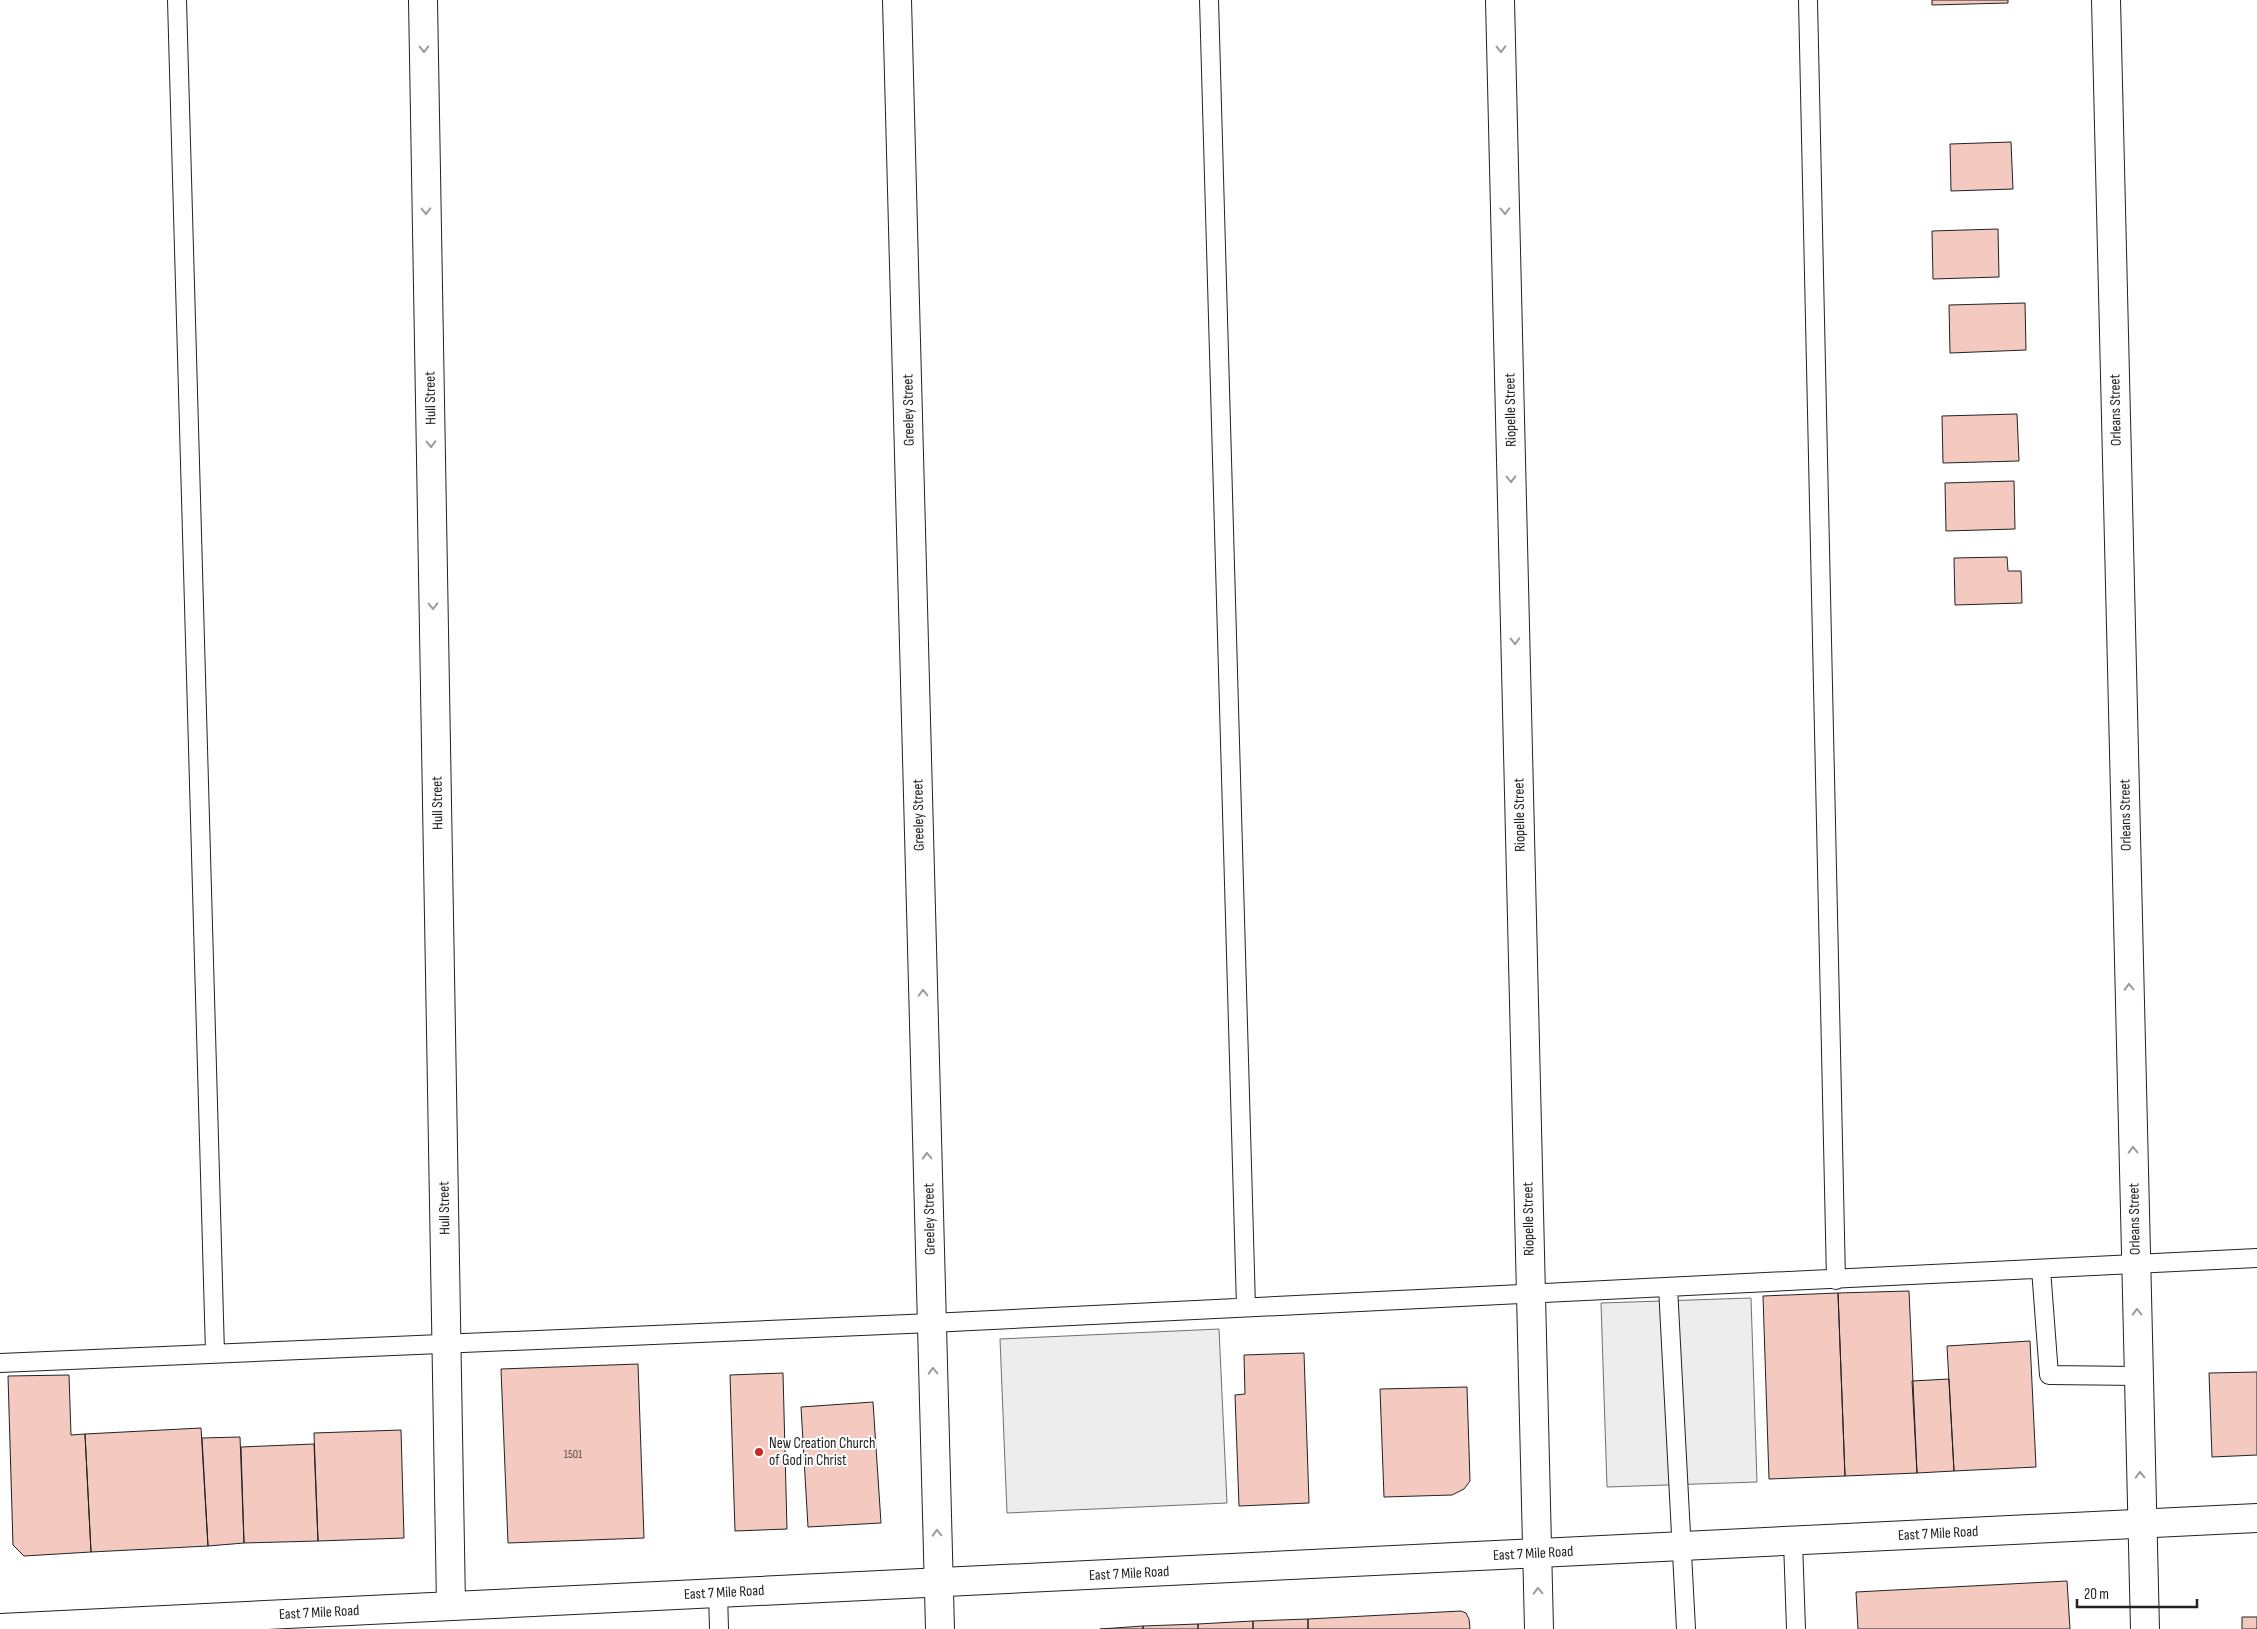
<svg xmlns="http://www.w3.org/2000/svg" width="2257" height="1629" font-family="'Sofia Sans Condensed',sans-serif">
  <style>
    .parking { fill: #ededed; stroke: #6f6f6f }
    .building { fill: #f3c9c0; stroke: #222 }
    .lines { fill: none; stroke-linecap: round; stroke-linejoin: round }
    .service-casing { stroke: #222; stroke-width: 20 }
    .minor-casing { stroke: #222; stroke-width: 30 }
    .tertiary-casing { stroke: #222; stroke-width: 30 }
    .service { stroke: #fff; stroke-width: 18 }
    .minor { stroke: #fff; stroke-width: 28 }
    .tertiary { stroke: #fff; stroke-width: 28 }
    .oneway { stroke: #9c9c9c }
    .poi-dot { fill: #c62828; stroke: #fff; stroke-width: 2 }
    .labels { text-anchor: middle; stroke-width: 4; stroke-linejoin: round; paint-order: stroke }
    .number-label { font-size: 12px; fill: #564c4a }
    .street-label { font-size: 15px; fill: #222; stroke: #fff }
    .poi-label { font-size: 15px; fill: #222; stroke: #fff; text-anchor: start }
  </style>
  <rect width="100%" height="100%" fill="#fff"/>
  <path class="parking" d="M1751 1298 1757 1482 1607 1487 1601 1303Z
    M1219 1329 1227 1503 1007 1513 1000 1339Z"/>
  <path class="building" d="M1932 0H2008V3L1932 5Z
    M2011 142 2013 189 1951 191 1950 144Z
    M1998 229 1999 277 1933 279 1932 231Z
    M2025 303 2026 350 1950 353 1949 305Z
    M2017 414 2019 461 1943 463 1942 416Z
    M2014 481 2015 529 1946 531 1945 483Z
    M2007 557 2008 571H2021L2022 603 1955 605 1954 558Z
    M1909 1291 1917 1473 1845 1476 1838 1293Z
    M1838 1293 1845 1476 1769 1479 1763 1296Z
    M2030 1341 2036 1467 1954 1471 1947 1346Z
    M1304 1353 1309 1503 1239 1506 1235 1395 1245 1394 1244 1355Z
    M638 1364 644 1538 508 1543 501 1369Z
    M2257 1372V1455L2212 1457 2209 1373Z
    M783 1373 787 1529 735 1531 730 1375Z
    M69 1375 71 1435 85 1434 91 1552 24 1556 13 1545 8 1376Z
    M1949 1379 1954 1471 1917 1473 1912 1381Z
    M1467 1387 1470 1481 1464 1489 1452 1495 1384 1497 1380 1389Z
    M873 1402 881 1523 808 1527 801 1407Z
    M201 1428 208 1546 91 1552 85 1434Z
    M401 1430 404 1538 318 1541 314 1433Z
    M240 1437 244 1543 208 1546 202 1438Z
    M314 1444 318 1541 244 1543 241 1447Z
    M2067 1581 2070 1629H1858L1856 1592Z
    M1461 1611 1466 1613 1469 1619 1470 1629H1308V1619Z
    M2242 1617H2257V1629H2242Z
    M1308 1619V1629H1253V1621Z
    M1253 1621V1629H1198V1624Z
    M1198 1624V1629H1143V1626Z
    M1143 1626V1629H1100Z"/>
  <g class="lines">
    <defs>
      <path id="service" d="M177 0 215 1353
        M1209 0 1246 1307
        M1808 0 1836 1280
        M2041 1269 2049 1375 2138 1376
        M1668 1287 1686 1629
        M0 1363 931 1323 2257 1258
        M1793 1541 1796 1629
        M718 1593 719 1629"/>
      <path id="minor" d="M423 0 451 1605
        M897 0 940 1629
        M1500 0 1539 1629
        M2106 0 2145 1629"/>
      <path id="tertiary" d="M0 1628 2257 1518"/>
    </defs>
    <use href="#service" class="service-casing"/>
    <use href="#minor" class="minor-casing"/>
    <use href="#tertiary" class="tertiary-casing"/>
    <use href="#service" class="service"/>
    <use href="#minor" class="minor"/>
    <use href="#tertiary" class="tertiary"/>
  </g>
  <defs><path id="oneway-chevron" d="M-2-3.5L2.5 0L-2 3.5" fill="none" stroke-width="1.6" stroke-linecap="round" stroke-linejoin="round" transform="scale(1.25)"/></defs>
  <g class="oneway">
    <use href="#oneway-chevron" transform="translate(424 49) rotate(89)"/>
    <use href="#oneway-chevron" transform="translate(1501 49) rotate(89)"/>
    <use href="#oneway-chevron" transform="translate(426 211) rotate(89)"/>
    <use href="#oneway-chevron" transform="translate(1505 211) rotate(89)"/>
    <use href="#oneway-chevron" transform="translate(431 444) rotate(89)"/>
    <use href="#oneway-chevron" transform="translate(1511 479) rotate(89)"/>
    <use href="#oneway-chevron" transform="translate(433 606) rotate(89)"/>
    <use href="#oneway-chevron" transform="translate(1515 641) rotate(89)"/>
    <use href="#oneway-chevron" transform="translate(2129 987) rotate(-91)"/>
    <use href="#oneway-chevron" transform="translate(923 993) rotate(-91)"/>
    <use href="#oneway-chevron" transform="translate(2133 1150) rotate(-91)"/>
    <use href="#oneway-chevron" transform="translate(927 1156) rotate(-91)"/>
    <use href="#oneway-chevron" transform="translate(2137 1312) rotate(-91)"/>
    <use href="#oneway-chevron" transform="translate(933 1371) rotate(-92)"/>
    <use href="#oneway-chevron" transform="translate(2140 1475) rotate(-91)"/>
    <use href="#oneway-chevron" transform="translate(937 1533) rotate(-92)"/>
    <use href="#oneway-chevron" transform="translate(1538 1591) rotate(-92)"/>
  </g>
  <circle class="poi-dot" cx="759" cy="1452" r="5"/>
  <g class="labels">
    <g class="number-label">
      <text x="573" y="1458">1501</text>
    </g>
    <g class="street-label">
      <text transform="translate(430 398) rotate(-91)" y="5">Hull Street</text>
      <text transform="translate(908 410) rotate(-91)" y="5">Greeley Street</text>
      <text transform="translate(1510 410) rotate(-91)" y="5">Riopelle Street</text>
      <text transform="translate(2115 410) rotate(-91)" y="5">Orleans Street</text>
      <text transform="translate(437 803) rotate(-91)" y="5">Hull Street</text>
      <text transform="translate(918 815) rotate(-91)" y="5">Greeley Street</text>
      <text transform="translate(1519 815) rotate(-91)" y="5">Riopelle Street</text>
      <text transform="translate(2125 815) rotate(-91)" y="5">Orleans Street</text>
      <text transform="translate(444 1208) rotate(-91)" y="5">Hull Street</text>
      <text transform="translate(929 1219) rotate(-91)" y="5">Greeley Street</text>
      <text transform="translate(1528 1219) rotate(-91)" y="5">Riopelle Street</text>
      <text transform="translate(2134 1219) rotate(-91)" y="5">Orleans Street</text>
      <text transform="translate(1938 1533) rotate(-3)" y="5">East 7 Mile Road</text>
      <text transform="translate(1533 1553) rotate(-3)" y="5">East 7 Mile Road</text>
      <text transform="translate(1129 1573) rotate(-3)" y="5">East 7 Mile Road</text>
      <text transform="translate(724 1592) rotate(-3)" y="5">East 7 Mile Road</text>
      <text transform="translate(319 1612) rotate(-3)" y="5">East 7 Mile Road</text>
    </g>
    <g class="poi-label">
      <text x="769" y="1448">New Creation Church<tspan x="769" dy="17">of God in Christ</tspan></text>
    </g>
  </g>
  <path d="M2077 1599v8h120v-8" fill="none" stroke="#222222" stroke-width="2.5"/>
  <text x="2084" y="1599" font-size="15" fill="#222222" stroke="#ffffff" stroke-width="4" paint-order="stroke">20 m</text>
</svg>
